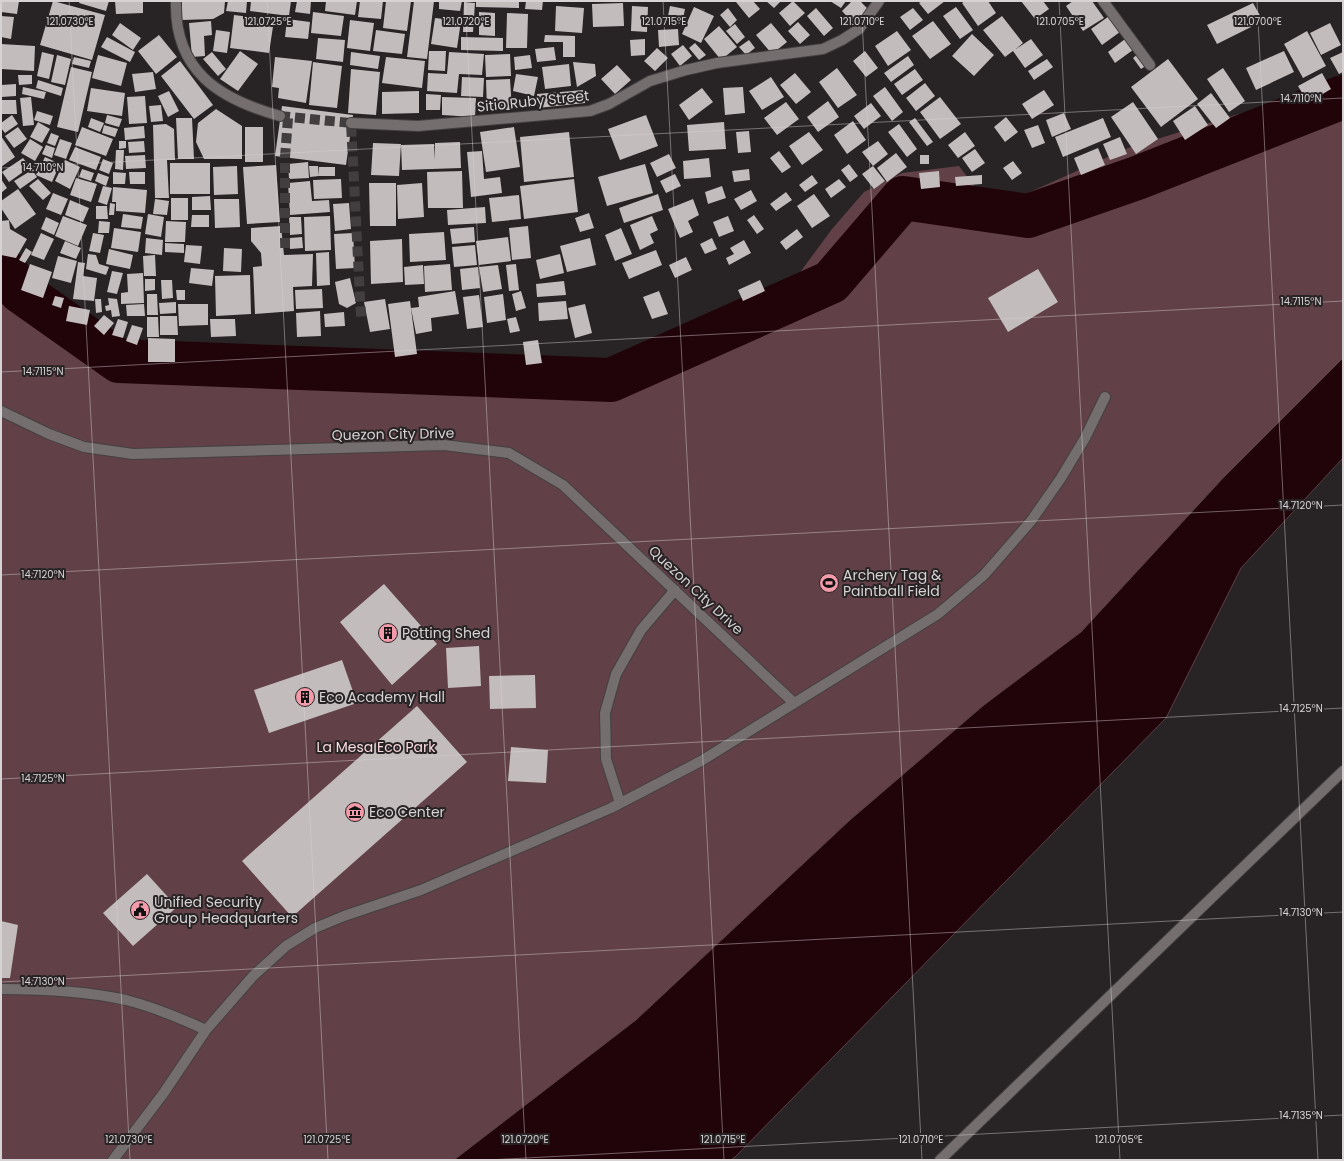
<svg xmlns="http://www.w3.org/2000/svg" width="1344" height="1161" font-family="Poppins,sans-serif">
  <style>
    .green { fill: #614147 }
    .water { fill: #21030a; stroke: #584147 }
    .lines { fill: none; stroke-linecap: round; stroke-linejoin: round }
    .river { stroke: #21030a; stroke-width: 44 }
    .building { fill: #c3bcbd }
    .street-tunnel { stroke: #423d3e; stroke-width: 10; stroke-dasharray: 10 5; stroke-linecap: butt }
    .lane-casing { stroke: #444041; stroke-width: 12 }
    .street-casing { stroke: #444041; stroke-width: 12 }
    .lane { stroke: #746e6e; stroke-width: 10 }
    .street { stroke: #746e6e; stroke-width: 10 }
    .ticks { fill: none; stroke: #d7d3d4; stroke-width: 1; stroke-opacity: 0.45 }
    .labels { text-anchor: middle; stroke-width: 4; stroke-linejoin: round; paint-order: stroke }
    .street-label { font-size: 14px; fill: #d7d3d4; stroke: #282324 }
    .poi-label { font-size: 14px; fill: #d7d3d4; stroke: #282324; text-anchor: start }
    .park-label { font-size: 14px; fill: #f9dadf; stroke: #282324 }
    .ticks-label { font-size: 10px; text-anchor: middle; fill: #d7d3d4; stroke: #282324; stroke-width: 4; stroke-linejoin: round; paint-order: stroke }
  </style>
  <rect width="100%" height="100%" fill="#282324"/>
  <path class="green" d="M1343 87V358L1224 477 1081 632 984 705 850 820 636 1020 454 1160H1V266L20 291 119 361 610 380 699 319 793 282 832 229 864 192 902 173 959 166 992 209 1128 148 1235 115 1300 103Z"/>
  <path class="water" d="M1343 358V458L1241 568 1166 718 735 1157 731 1160H454L636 1020 850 820 984 705 1081 632 1224 477Z"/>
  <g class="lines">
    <path class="river" d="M1 266 20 291 119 361 611 380 831 282 903 198 1028 216 1137 178 1343 97"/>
  </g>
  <path class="building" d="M1 1H19L17 14 1 12Z
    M53 1 105 15 92 60 40 45Z
    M80 1H109L106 11 79 3Z
    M115 1H143V13L116 14Z
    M182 1H225L224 13 213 19 182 20Z
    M228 1H247L246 13 226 11Z
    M251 1H291L289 16 250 11Z
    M297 1H311L310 14 295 12Z
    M326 1H357L355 15 325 11Z
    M360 1H383L381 19 358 17Z
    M386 1H411L407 31 383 28Z
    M414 1H434L427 59 407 57Z
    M439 1H462L460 11 439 9Z
    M476 1H519V8L476 7Z
    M526 1H543L542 10 525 9Z
    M737 1H753L760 9 749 18 736 2Z
    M766 1H781L774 8Z
    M793 1 805 13 790 26 779 13Z
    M830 1H846L841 8Z
    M852 1H860L869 10 854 24 842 11Z
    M922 1H945L928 14 919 3Z
    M965 1H988L996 13 978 26 962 3Z
    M1021 1H1043L1049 9 1035 19Z
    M1073 1H1092L1104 18 1083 31 1066 6Z
    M464 2 475 3 473 32H463Z
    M623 3 624 26 593 27 592 4Z
    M1253 3 1263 21 1217 44 1207 25Z
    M556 6 584 8 582 33 555 31Z
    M632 6 648 7 647 32 631 31Z
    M670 6 685 9 682 24 667 21Z
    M694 7 714 16 701 43 682 34Z
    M956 7 973 30 960 39 943 16Z
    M728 8 737 20 730 27 720 15Z
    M816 8 833 28 824 36 807 16Z
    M913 8 923 20 910 30 900 17Z
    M313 12 344 16 341 36 311 33Z
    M479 12 495 13V36L479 35Z
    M507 13 528 14 527 48H506Z
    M1112 14 1124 29 1102 45 1091 29Z
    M234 15 274 20 269 53 230 48Z
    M1 16 14 17 11 39 1 37Z
    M1002 16 1023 43 1016 49 1031 39 1043 55 1025 68 1013 51 1005 57 983 30Z
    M435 18 461 21 457 48 431 44Z
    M287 19 310 22 308 39 285 37Z
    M350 20 374 23 370 51 347 48Z
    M211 21 212 35 204 36 205 56 192 57 189 23Z
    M933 21 951 44 930 59 912 36Z
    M798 22 810 35 800 44 788 31Z
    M120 23 141 38 133 50 112 35Z
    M771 23 787 42 772 54 756 35Z
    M1330 23 1341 45 1321 55 1310 33Z
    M735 24 745 37 737 44 726 31Z
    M719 26 737 47 721 60 704 39Z
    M678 29 679 45 659 47 658 30Z
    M216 30 230 32 227 53 213 51Z
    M376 30 405 34 402 54 373 51Z
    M897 31 911 50 888 66 875 46Z
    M1307 31 1326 66 1303 78 1284 44Z
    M972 34 994 55 974 76 952 56Z
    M159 35 177 57 156 74 138 51Z
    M545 35 575 36V57H563V42H544Z
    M1129 36 1137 47 1115 63 1108 52Z
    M107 37 135 52 130 62 101 47Z
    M461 37 503 38V51L461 50Z
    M318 38 345 40 343 62 316 59Z
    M645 39V55L631 56 630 40Z
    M749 40 755 48 746 55 739 47Z
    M695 43 706 55 699 60 689 48Z
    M1 44 35 46 34 71 1 69Z
    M683 45 692 56 680 66 671 54Z
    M554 47 556 60 537 62 535 49Z
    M657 48 668 58 655 71 644 61Z
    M1144 49 1153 61 1141 69 1133 58Z
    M240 51 258 64 238 91 220 79Z
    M429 51H446L445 71 428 70Z
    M865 51 878 68 866 77 853 61Z
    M1284 51 1294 72 1256 90 1246 68Z
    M42 52 54 55 49 79 37 76Z
    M212 52 226 69 218 76 203 59Z
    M351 52 380 56 378 69 350 65Z
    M449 52 484 54 482 75 459 74 457 93 427 91 428 73 447 74Z
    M1343 52V72L1339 74 1330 58Z
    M510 54 511 76 486 77 485 55Z
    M57 55 71 59 65 85 51 82Z
    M98 55 127 63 121 86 92 78Z
    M530 55 532 68 515 70 514 57Z
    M908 56 914 65 891 82 884 73Z
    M74 57 91 61 89 68 72 64Z
    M275 57 312 61 306 103 278 98 279 88 272 87Z
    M386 57 425 61 422 88 382 83Z
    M1047 59 1053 67 1034 80 1028 71Z
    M1168 59 1198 99 1161 127 1131 87Z
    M180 61 213 105 194 119 161 76Z
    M313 62 342 66 337 108 309 105Z
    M573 62 595 64 596 76 577 87Z
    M569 64 571 86 545 89 542 67Z
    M617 65 631 80 615 94 601 79Z
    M71 67 92 72 78 132 57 127Z
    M837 68 857 95 838 108 819 82Z
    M1223 68 1245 101 1229 112 1207 79Z
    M351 69 380 72 376 115 348 113Z
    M915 69 923 80 902 95 894 84Z
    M153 72 156 89 135 92 132 74Z
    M795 73 811 92 796 104 780 85Z
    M1322 73 1331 89 1308 103 1298 86Z
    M516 74 538 77 534 96 513 91Z
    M18 75H32V84L19 85Z
    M462 77 484 78 483 97 461 96Z
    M771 77 784 97 762 110 749 91Z
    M510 79 512 110H487L486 80Z
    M38 80 63 88 61 96 36 88Z
    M925 83 935 96 916 111 906 98Z
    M16 84V96L1 97V85Z
    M23 87 46 92 44 99 22 94Z
    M743 87 745 113 725 115 723 88Z
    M885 87 903 112 892 121 873 96Z
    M91 88 125 93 122 116 87 111Z
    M702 88 713 102 689 120 679 105Z
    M584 90 585 103 538 108 537 94Z
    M1044 90 1054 105 1032 119 1022 104Z
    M169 91 179 111 168 117 158 96Z
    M419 91V113L382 114V92Z
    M1211 93 1230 118 1216 128 1197 104Z
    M426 94 441 95 440 110H426Z
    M145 96 147 123 129 124 127 97Z
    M31 97 34 125 23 126 20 98Z
    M442 97 476 98 475 117 442 115Z
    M940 97 961 124 940 139 920 112Z
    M1 100H16L17 114H1Z
    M828 101 839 117 818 132 807 117Z
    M786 102 799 119 777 135 764 118Z
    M1133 102 1158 139 1136 154 1111 117Z
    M871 103 881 116 864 129 854 116Z
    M161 105 163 121 151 122 149 106Z
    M282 106 353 115 346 165 275 156Z
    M1195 106 1208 125 1185 140 1173 121Z
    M216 109 242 126V159H204L196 142 198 123Z
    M37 111 53 116 50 125 34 120Z
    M1064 113 1071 129 1052 137 1046 120Z
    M12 115 18 124 5 133 1 128V123Z
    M107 115 122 119 119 127 105 123Z
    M646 115 658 146 620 160 608 129Z
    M1006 117 1018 132 1005 142 994 127Z
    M91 118 104 123 100 132 88 127Z
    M176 118H192L194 159H178Z
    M915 118 933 142 927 146 909 122Z
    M1103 118 1111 137 1063 157 1055 137Z
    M853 121 866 140 847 154 834 135Z
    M38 122 50 129 42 143 30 137Z
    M724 122 726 149 689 151 687 125Z
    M166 124 174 129 175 160H167L169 198H155L153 125Z
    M899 124 917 149 907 157 888 132Z
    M104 125 118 129 115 137 102 133Z
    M1038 125 1045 143 1032 148 1024 130Z
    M144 126 145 138 125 140 124 128Z
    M18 127 27 139 14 148 5 136Z
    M82 127 113 139 106 156 75 145Z
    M245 127H263V162H245Z
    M514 127 520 167 486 172 480 132Z
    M749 131 751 152 738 153 736 132Z
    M569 132 574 177 524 182 520 137Z
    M809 132 823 150 802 165 789 146Z
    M965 132 975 146 958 158 948 145Z
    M51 133 59 136 55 146 47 143Z
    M1 136 15 157 1 167Z
    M1120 137 1127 154 1110 160 1103 144Z
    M30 139 43 147 35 161 21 153Z
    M60 139 72 143 66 159 54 155Z
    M119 141H126V148L119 149Z
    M144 141 145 152 129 153 128 142Z
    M878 141 888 154 873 166 862 152Z
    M460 142 461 168 402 170 401 145 434 144 435 160V143Z
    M373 143 401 144 399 176 371 175Z
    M46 145 55 148 52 158 42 154Z
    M75 147 101 157 96 170 69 160Z
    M1098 148 1105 165 1081 175 1074 158Z
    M975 149 985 163 972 172 962 158Z
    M116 150H124L123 170 115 169Z
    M482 151 484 179 500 177 502 193 471 197 467 152Z
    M779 151 791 167 782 173 770 158Z
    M896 153 907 167 887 182 877 168Z
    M669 154 676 168 657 177 650 163Z
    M145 155 146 168 126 169 125 156Z
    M920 155H929V164H920Z
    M45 157 60 164 52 182 36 175Z
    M23 158 30 167 9 182 2 172Z
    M709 158 711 177 684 179 683 161Z
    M103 159 113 163 109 174 99 170Z
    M65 160 80 167 70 189 55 181Z
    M1013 161 1022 173 1012 180 1003 168Z
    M308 162 309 178 289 179 288 164Z
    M170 163H210V194H170Z
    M645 164 653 193 607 206 598 177Z
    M849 164 858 176 850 182 841 170Z
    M276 165 280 222 247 224 243 167Z
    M237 166 238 194 214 195 213 167Z
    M309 166H318L319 176 310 177Z
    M873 166 885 181 874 189 862 174Z
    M319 167H335V176H319Z
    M82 169 94 173 91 181 79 177Z
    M749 169 750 180 734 182 732 171Z
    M32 170 37 177 20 189 14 181Z
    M462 171 463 208H428L427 172Z
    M939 171 940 187 921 189 919 173Z
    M113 172 126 173 125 184H113Z
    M129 172H145V184H130Z
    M98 173 109 177 106 186 95 181Z
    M675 174 681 186 666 193 660 181Z
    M812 175 818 183 805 192 799 185Z
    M982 175V184L956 186 955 177Z
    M76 178 97 184 91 202 70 195Z
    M1 179 7 188 1 193Z
    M38 179 51 193 43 200 29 186Z
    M341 179 342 198 314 199 313 180Z
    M574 179 578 212 524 219 520 186Z
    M839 179 846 187 831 198 825 189Z
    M310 181 312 201 329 200 330 212 290 215 288 183Z
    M369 183H396V226H370Z
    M422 183 424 217 398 219 397 185Z
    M103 186 112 188 107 205 98 202Z
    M722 186 726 198 708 204 705 192Z
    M113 187 147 190 145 213 116 211V202H112Z
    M18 189 36 214 15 229 1 208V201Z
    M751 190 757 201 741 210 734 199Z
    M786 192 792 200 776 211 770 204Z
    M53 193 68 199 61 215 46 209Z
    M658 194 663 210 624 223 619 208Z
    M814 194 830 216 812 228 797 206Z
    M519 195 521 219 492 222 489 198Z
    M210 196 211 210H192V197Z
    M171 198H188V220H171Z
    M155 199 169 201 167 215 153 214Z
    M214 199H239L240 227 215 228Z
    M693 199 699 215 688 221 693 232 680 238 668 209Z
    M70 200 89 208 83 222 65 215Z
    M110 203 115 204 114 215H109Z
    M349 203 351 229 335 231 333 204Z
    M96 206H107L108 219H96Z
    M485 207 486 223 448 225 447 210Z
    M589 213 594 228 580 232 575 218Z
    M123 214 143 217 141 229 121 227Z
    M148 214 164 217 161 237 145 234Z
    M192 215H209V227H191Z
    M754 215 764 229 757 234 747 220Z
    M63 216 87 225 78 246 55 236Z
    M330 216 331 250 305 251 304 217Z
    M652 216 658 230 650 234 654 243 640 250 630 225Z
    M728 216 734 231 719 237 713 222Z
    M46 217 59 223 54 235 41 229Z
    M289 217H301L302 234 290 235Z
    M9 220 10 229 27 239 16 258 1 255V221Z
    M99 221 110 222 109 233H98Z
    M166 221 186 222 185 242H165Z
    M281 226 284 255 313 254 312 286 293 287 294 311 255 314 253 267 262 266 261 253 251 241V228Z
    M528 226 531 258 512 260 509 228Z
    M474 227 475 242 452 244 450 229Z
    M114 228 141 232 138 252 111 248Z
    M621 228 632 254 615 261 605 235Z
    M797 229 803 237 786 250 780 242Z
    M444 232 446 260 410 262 409 234Z
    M41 233 54 239 44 260 31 255Z
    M93 233 104 235 100 253 89 251Z
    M353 233 355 268 336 269 334 234Z
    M302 237 303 248 290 249V238Z
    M508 237 511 261 479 265 476 241Z
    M146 238 163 240 162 255 145 253Z
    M590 238 596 265 567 272 560 246Z
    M712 238 717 249 705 254 700 244Z
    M402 239 403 282 371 284 370 241Z
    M744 240 751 253 729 265 726 258 734 254 730 248Z
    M65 241 81 248 76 259 60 253Z
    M165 243 184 244V253L165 252Z
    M186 245 202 246 200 264 184 262Z
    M475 245 477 265 454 267 452 247Z
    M26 248 32 252 25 263 19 260Z
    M224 248 242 249 241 272 223 271Z
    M109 249 133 255 130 269 106 264Z
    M656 250 662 265 629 279 622 263Z
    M329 252 330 285 317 286 316 253Z
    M88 254 96 255 99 264 109 267 106 275 86 269Z
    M560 254 564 273 540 279 536 260Z
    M155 255 156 276H144L143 256Z
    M58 256 77 261 71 283 52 278Z
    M686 257 692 270 675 278 669 265Z
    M78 262 85 263 83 276 97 278 94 301 73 299Z
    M30 264 52 272 43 298 21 290Z
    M450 264 452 290 425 292 424 266Z
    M516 264 519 290 509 291 506 265Z
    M423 265 424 284 405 285 404 267Z
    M498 265 502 289 483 292 479 267Z
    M478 267 480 288 462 290 460 269Z
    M191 268 214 270 212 286 189 283Z
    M1038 269 1058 302 1008 332 988 298Z
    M112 271 123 273 117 294 107 292Z
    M143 273 144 303 121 304V293L128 292 127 274Z
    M250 275 251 314 216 316 215 276Z
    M350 278 356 303 347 308 339 304 335 282Z
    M145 279H155V290L145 291Z
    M161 280H172L173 298 162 299Z
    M760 280 765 291 743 301 738 290Z
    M564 281 566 295 537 297 536 284Z
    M322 289 323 308 296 309 295 290Z
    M176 290H185V300H177Z
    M455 291 459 314 431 318 432 331 416 334 411 308 419 307 418 297Z
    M521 291 526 308 516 311 512 294Z
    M659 291 668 314 652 319 643 297Z
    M147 294H157L158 315H147Z
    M503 294 506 320 487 323 484 297Z
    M479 295 483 327 467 329 463 297Z
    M55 296 64 298 61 308 52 305Z
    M108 298 117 299 120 316 112 317 111 310 106 311 105 306 109 305Z
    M95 299H101L102 312 96 313Z
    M385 299 390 329 370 332 364 302Z
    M410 301 417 354 395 357 388 304Z
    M566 301 568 319 539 321 538 303Z
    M176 302V313L160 314 159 303Z
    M144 304 145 316H127L126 305Z
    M178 304H208V325L179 326Z
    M585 304 592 333 575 338 568 308Z
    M69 306 90 310 87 325 66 321Z
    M320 311 321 336 297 337 296 313Z
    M344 312 345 326 325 327 324 314Z
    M104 315 114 323 104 335 94 326Z
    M160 316H177L178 335H160Z
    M147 317H158L159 337H147Z
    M516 317 520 331 510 333 507 319Z
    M118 319 128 322 123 338 112 335Z
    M210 319H235L236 336 211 337Z
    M132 325 143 328 137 345 126 341Z
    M148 338 175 339V362H148Z
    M538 340 542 363 526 365 523 342Z
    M384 584 437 644 392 685 340 622Z
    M479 646 481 686 448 688 446 648Z
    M342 660 357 703 269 733 254 690Z
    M535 675 536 708 490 709 489 676Z
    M417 706 467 762 292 917 242 861Z
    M511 747 548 750 546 783 508 781Z
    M147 874 177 907 133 946 103 913Z
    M1 921 18 925 10 978H1Z"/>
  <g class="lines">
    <path class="street-tunnel" d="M280 116 351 123 361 317
      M285 248V157L288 118"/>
    <defs>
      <path id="lane" d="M1 411 49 434 84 447 133 454 444 445 509 453 563 485 794 703
        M620 803 606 759 605 713 616 674 641 630 675 590
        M1 989C43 989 85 991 126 1000 154 1007 180 1018 206 1030
        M113 1160 163 1094 206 1030 253 976 286 946 315 928 344 916 421 890 611 808 701 761 938 614 984 575 1031 521 1061 478 1085 438 1105 397
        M940 1160 1343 771"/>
      <path id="street" d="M176 1C174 71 219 99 280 116
        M1103 1 1150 65
        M351 123 418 126 590 111 609 104 650 81 686 70 717 63 823 49 842 40 859 29 879 1"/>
    </defs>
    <use href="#lane" class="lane-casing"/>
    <use href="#street" class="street-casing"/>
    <use href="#lane" class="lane"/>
    <use href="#street" class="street"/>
  </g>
  <path class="ticks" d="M69 1 130 1160M267 1 328 1160M465 1 526 1160M663 1 724 1160M861 1 922 1160M1059 1 1120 1160M1257 1 1318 1160M1 168 1343 98M1 372 1343 301M1 575 1343 505M1 779 1343 708M1 982 1343 912M488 1160 1343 1115"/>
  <defs>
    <symbol id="stadium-disc" viewBox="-11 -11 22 22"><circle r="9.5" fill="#f39aab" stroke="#282324"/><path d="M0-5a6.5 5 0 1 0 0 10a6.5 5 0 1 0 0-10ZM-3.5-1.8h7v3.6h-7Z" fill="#111"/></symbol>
    <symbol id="building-disc" viewBox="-11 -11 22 22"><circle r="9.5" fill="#f39aab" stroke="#282324"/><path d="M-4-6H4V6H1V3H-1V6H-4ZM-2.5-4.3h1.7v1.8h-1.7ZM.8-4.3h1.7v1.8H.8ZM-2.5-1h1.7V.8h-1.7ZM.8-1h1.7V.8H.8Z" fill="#111"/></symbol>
    <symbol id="museum-disc" viewBox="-11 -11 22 22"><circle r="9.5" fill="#f39aab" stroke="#282324"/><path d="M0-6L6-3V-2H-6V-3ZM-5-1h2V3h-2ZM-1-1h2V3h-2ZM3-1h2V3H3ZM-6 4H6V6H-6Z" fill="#111"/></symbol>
    <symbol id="civic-disc" viewBox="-11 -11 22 22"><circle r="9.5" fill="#f39aab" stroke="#282324"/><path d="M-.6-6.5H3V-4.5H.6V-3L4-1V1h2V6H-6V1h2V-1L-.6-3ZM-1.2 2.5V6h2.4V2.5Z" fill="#111"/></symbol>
  </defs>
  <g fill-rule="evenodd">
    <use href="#stadium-disc" x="818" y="572" width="22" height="22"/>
    <use href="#building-disc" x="377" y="622" width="22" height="22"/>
    <use href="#building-disc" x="294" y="686" width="22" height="22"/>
    <use href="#museum-disc" x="344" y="801" width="22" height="22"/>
    <use href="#civic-disc" x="129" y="899" width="22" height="22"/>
  </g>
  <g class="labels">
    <g class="street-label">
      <text transform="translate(533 101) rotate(-6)" y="5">Sitio Ruby Street</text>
      <text transform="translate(393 434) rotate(-1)" y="5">Quezon City Drive</text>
      <text transform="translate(696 590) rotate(43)" y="5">Quezon City Drive</text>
    </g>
    <g class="poi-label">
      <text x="843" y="580">Archery Tag &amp;<tspan x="843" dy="16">Paintball Field</tspan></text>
      <text x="402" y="638">Potting Shed</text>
      <text x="319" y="702">Eco Academy Hall</text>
      <text x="369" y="817">Eco Center</text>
      <text x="154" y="907">Unified Security<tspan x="154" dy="16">Group Headquarters</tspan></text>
    </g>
    <g class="park-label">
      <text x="376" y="752">La Mesa Eco Park</text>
    </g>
  </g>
  <g class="ticks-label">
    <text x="70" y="25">121.0730°E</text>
    <text x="268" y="25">121.0725°E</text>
    <text x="466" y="25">121.0720°E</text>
    <text x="664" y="25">121.0715°E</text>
    <text x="862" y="25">121.0710°E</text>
    <text x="1060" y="25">121.0705°E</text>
    <text x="1258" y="25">121.0700°E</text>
    <text x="1301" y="102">14.7110°N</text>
    <text x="43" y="171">14.7110°N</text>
    <text x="1301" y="305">14.7115°N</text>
    <text x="43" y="375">14.7115°N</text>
    <text x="1301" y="509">14.7120°N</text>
    <text x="43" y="578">14.7120°N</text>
    <text x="1301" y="712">14.7125°N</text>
    <text x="43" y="782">14.7125°N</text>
    <text x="1301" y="916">14.7130°N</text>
    <text x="43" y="985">14.7130°N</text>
    <text x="1301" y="1119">14.7135°N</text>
    <text x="129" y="1143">121.0730°E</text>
    <text x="327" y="1143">121.0725°E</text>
    <text x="525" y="1143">121.0720°E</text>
    <text x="723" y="1143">121.0715°E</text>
    <text x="921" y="1143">121.0710°E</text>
    <text x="1119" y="1143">121.0705°E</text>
  </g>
  <rect width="1344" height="1161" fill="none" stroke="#d7d3d4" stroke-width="4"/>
</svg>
